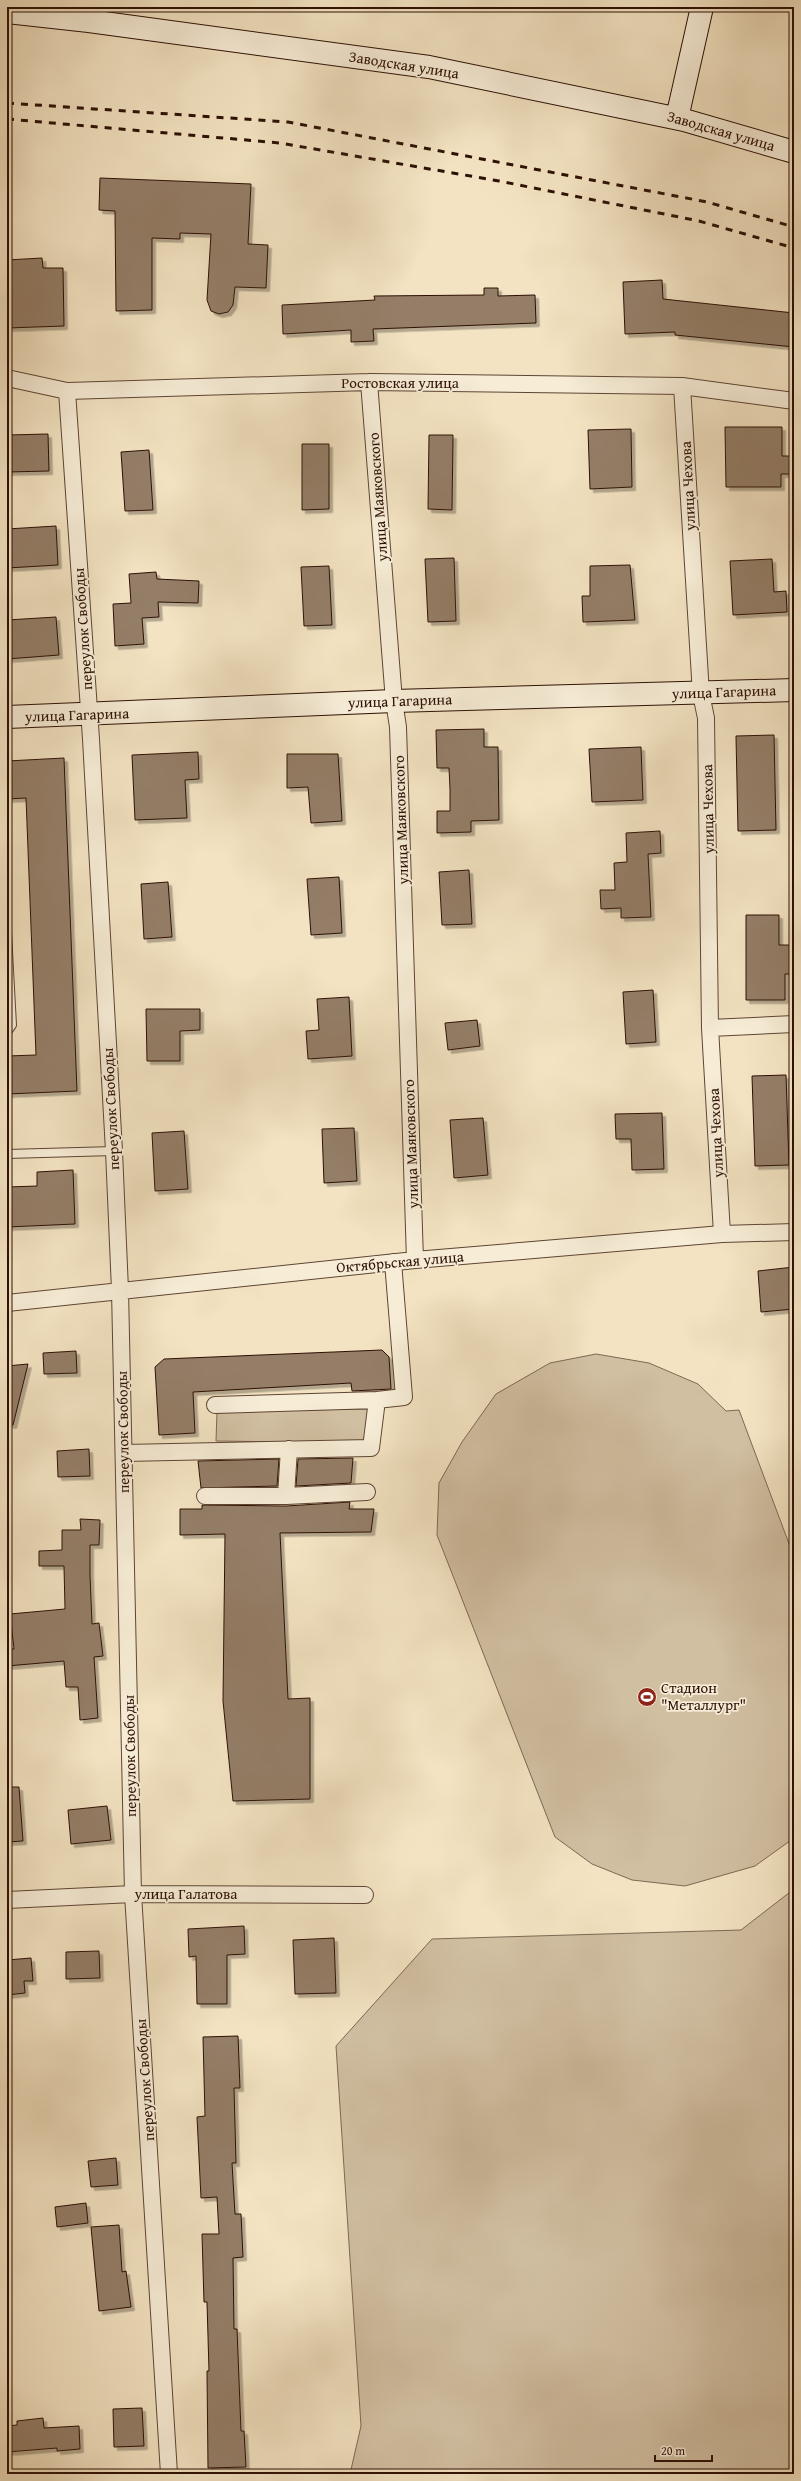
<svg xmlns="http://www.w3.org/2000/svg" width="801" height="2481" font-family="'Gentium Book Plus',serif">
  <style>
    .green { fill: #d1bfa2; stroke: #7f6854 }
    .building { fill: #947e67; stroke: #2d1005; filter: url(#shadow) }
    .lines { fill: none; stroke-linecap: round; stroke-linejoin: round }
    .service-casing { stroke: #5e4534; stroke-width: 10 }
    .minor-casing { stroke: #5e4534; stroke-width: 18 }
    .secondary-casing { stroke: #2d1005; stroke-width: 24 }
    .service { stroke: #f7edd7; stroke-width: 8 }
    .minor { stroke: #f7edd7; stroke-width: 16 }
    .secondary { stroke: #f7edd7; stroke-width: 22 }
    .rail { stroke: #2d1005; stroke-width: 3; stroke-dasharray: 7 7; stroke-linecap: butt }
    .labels { text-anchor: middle; stroke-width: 3.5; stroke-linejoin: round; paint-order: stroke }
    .street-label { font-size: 15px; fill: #2d1005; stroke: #f7edd7 }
    .poi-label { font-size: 15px; fill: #2d1005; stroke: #f7edd7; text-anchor: start }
  </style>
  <defs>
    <filter id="shadow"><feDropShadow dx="3.5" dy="3.5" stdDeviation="0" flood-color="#0004"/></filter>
  </defs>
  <rect width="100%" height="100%" fill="#f3e3c2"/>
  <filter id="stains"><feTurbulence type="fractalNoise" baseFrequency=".005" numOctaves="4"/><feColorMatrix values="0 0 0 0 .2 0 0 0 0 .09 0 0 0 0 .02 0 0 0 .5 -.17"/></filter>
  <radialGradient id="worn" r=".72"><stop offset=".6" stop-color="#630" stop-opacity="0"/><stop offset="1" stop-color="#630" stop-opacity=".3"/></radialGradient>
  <path class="green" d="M596 1354 649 1363 698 1384 726 1411 739 1410 794 1557V1838L755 1866 685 1886 632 1880 592 1864 555 1837 437 1535 439 1483 462 1442 496 1394 550 1363Z
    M371 1409 367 1443 216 1441 217 1411Z
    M794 1889V2474H350L361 2426 336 2046 432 1939 741 1930Z"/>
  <path class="building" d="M100 178 251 184 248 244 268 245 266 288 235 287 233 305 228 312 219 314 211 311 207 300 211 234 180 233V239L152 238V310L116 311 115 211 99 210Z
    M42 258 43 268H63L64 326 7 328V260Z
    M662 280 663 299 794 313V347L675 335V332L625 334 623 282Z
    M484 288H498V296L535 295 536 323 373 329 374 341 351 342V330L283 334 282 305 375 300 374 296 484 295Z
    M725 427H782V456H794V474H781V487H726Z
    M631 429 632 487 590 489 588 430Z
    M48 434 49 471 7 472V435Z
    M429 435H453L452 510 428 509Z
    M302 444H329V509L302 510Z
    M149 450 153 510 125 511 121 452Z
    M56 526 58 565 7 568V529Z
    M454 558 456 621 428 622 425 559Z
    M772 559 774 592 786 591 787 612 733 615 730 561Z
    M630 565 635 620 583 622 582 596H590V566Z
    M329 566 332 625 304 626 301 567Z
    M156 572 157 579 199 581 198 603 158 602 159 617 142 618 144 644 115 646 113 604 131 603 129 574Z
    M56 617 59 655 7 659V620Z
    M484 729V747H498L499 820 471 821V832L437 833V811H450V789L449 768H437L436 730Z
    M774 735 776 830 738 831 736 736Z
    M641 747 643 800 592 802 589 749Z
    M198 752 199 779 185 780 187 818 135 820 132 755Z
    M287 754H338L342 821 311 823 308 787 287 788Z
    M64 758 77 1091 7 1094V1056L36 1055 26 798 7 799V761Z
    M660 831 661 853 648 854 651 917 621 918V908L601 909 600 890H615L614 863 627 862 626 833Z
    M469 870 472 924 442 925 439 872Z
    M339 877 342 933 311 935 307 879Z
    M168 882 172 937 144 939 141 884Z
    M746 915H779V945H794V974H785V1000H746Z
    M653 990 656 1042 626 1044 623 992Z
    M349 997 352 1056 308 1059 306 1031 319 1030 317 999Z
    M146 1009H200V1030L180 1031V1061H147Z
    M477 1020 480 1046 448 1050 445 1023Z
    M786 1075 789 1165 755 1166 752 1076Z
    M662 1113 664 1169 632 1170 631 1139H616L615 1114Z
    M483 1118 488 1175 454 1178 450 1120Z
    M354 1128 357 1181 324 1183 322 1129Z
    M184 1131 188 1189 155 1191 152 1133Z
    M73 1170 75 1224 7 1227V1187L37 1186V1172Z
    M794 1267V1309L761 1312 758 1271Z
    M382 1350 389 1357 391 1389 352 1391 351 1383 193 1392 195 1433 159 1435 155 1367 164 1359Z
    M76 1351 77 1373 44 1374 43 1353Z
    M28 1364 13 1425 7 1424V1366Z
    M89 1449 90 1476 58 1477 57 1451Z
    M353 1458 351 1483 296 1486 298 1459Z
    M279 1459 277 1486 201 1488 198 1461Z
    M350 1502 349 1509H374L371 1532 280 1533 288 1699 310 1698V1799L233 1801 223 1701 225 1534 180 1535V1509H202V1505L286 1506Z
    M80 1519 100 1520 99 1545H90V1575L92 1624 99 1623 103 1656 94 1657 98 1718 80 1720 78 1687H66L64 1661 7 1666V1649H14L10 1614 65 1609 64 1566H39V1551L62 1550V1530H81Z
    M7 1787H19L23 1841 7 1842Z
    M107 1806 111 1840 71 1844 68 1810Z
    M244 1926 245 1954 227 1955V2004H197L196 1956 189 1957 188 1929Z
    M334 1938 336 1993 295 1994 293 1940Z
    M99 1951 100 1978 66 1979V1952Z
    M31 1958 33 1981H24L25 1993 7 1995V1960Z
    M238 2036 240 2088H234L236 2163H232L235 2214H241L243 2257 233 2258 234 2329H237L241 2431H244L246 2467 208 2468 207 2371H209L207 2302H204L202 2234H219L217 2197 201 2198 197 2117 205 2116 203 2037Z
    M116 2158 118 2185 91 2187 88 2161Z
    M86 2203 88 2223 57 2227 55 2207Z
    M119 2225 122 2272 126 2271 131 2307 99 2311 91 2227Z
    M142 2408 144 2446 114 2447 113 2409Z
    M43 2418 44 2428 79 2426 80 2449 57 2451V2448L7 2452V2426L17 2425V2421Z"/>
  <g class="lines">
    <defs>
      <path id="service" d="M7 933 12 1025 7 1032
        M7 1154 114 1151"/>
      <path id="minor" d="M7 378 67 391 369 382 682 386 794 401
        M369 382 394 701 398 727 415 1260
        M682 386 701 694 706 718 710 1028 722 1234
        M67 391 91 739 114 1151 120 1290 133 1894 169 2474
        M710 1028 794 1024
        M7 1303 415 1260 722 1234 794 1232
        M215 1405 377 1400
        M124 1453 371 1448 377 1400 404 1397 393 1262
        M205 1496H286L289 1449
        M286 1496 367 1492
        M7 1900 133 1894 365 1895"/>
      <path id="secondary" d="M7 12 89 21 429 67 684 120 794 152
        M677 118 702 7
        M7 717 394 701 794 690"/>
    </defs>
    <use href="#service" class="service-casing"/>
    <use href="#minor" class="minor-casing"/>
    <use href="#secondary" class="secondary-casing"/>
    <use href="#service" class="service"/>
    <use href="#minor" class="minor"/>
    <use href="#secondary" class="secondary"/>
    <path class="rail" d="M7 103 288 122 707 202 794 227
      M7 119 280 143 499 181 699 221 794 248"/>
  </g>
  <defs>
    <symbol id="stadium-disc" viewBox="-11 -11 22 22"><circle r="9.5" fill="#8f2418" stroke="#f7edd7"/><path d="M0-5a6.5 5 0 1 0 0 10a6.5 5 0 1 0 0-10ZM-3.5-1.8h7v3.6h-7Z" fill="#fff"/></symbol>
  </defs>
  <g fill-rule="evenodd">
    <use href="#stadium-disc" x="636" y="1686" width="22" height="22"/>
  </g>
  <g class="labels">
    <g class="street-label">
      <text transform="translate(404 65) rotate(9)" y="5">Заводская улица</text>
      <text transform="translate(721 131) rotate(16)" y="5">Заводская улица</text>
      <text x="400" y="388">Ростовская улица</text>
      <text transform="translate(688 486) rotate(-93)" y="5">улица Чехова</text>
      <text transform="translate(378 497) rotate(-94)" y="5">улица Маяковского</text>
      <text transform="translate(83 629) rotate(-94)" y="5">переулок Свободы</text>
      <text transform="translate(724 692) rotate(-2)" y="5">улица Гагарина</text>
      <text transform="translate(400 701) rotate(-2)" y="5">улица Гагарина</text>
      <text transform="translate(77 715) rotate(-2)" y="5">улица Гагарина</text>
      <text transform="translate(708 809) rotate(-91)" y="5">улица Чехова</text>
      <text transform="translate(401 820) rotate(-92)" y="5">улица Маяковского</text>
      <text transform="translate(111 1109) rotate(-93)" y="5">переулок Свободы</text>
      <text transform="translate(716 1133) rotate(-93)" y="5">улица Чехова</text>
      <text transform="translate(411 1144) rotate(-92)" y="5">улица Маяковского</text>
      <text transform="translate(400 1262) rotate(-5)" y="5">Октябрьская улица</text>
      <text transform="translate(123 1432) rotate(-91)" y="5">переулок Свободы</text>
      <text transform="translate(130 1756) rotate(-91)" y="5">переулок Свободы</text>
      <text x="186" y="1899">улица Галатова</text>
      <text transform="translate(145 2080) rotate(-94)" y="5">переулок Свободы</text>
    </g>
    <g class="poi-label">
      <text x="661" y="1693">Стадион<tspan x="661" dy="17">"Металлург"</tspan></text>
    </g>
  </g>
  <rect width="801" height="2481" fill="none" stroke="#f3e3c2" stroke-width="24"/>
  <rect x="8" y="8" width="785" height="2465" fill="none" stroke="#2d1005" stroke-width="2"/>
  <rect x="12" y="12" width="777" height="2457" fill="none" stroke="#2d1005"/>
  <path d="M655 2455v6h57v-6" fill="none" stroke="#2d1005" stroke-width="2"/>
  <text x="661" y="2455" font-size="12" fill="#2d1005" stroke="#f7edd7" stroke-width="3" paint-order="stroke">20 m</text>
  <rect width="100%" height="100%" filter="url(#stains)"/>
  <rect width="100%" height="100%" fill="url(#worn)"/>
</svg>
